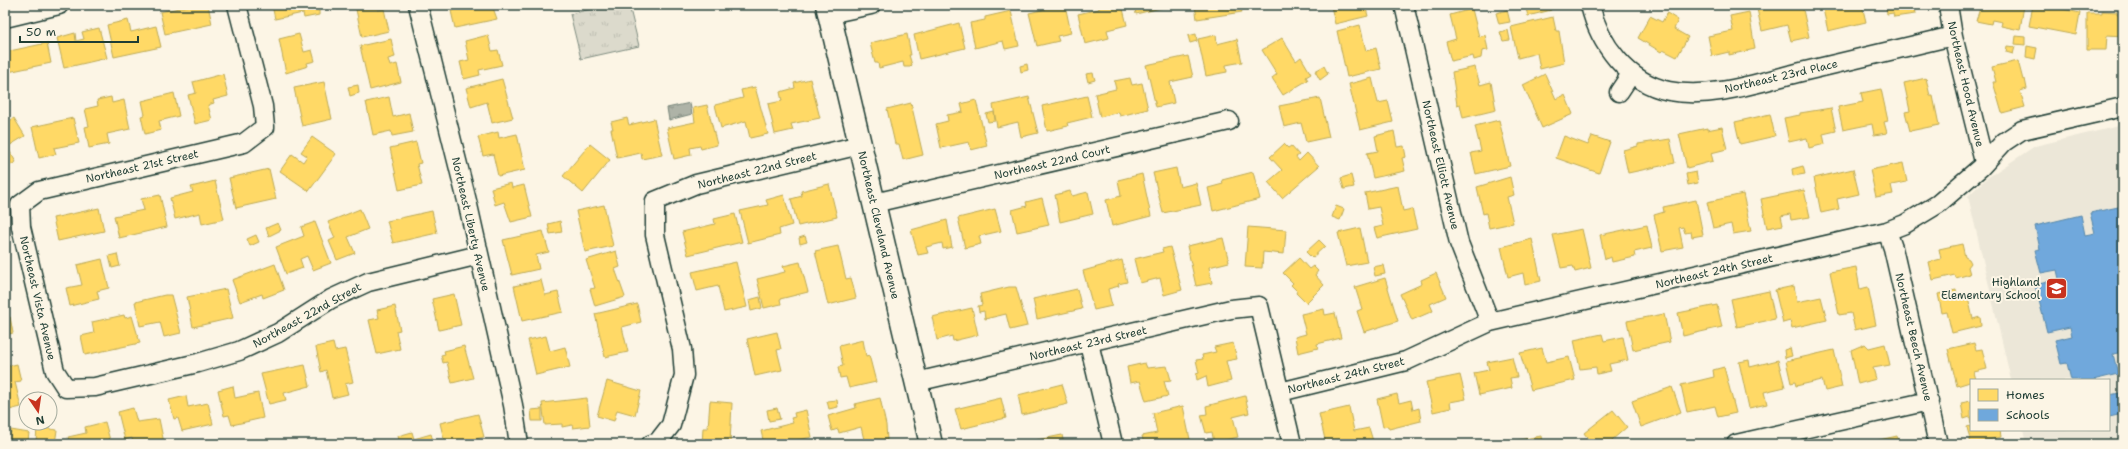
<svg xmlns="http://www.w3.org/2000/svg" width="2128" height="449" font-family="'Shantell Sans',sans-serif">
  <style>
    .built { fill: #ece7d8 }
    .park { fill: url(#park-tufts); stroke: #7e8c80 }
    .water { fill: url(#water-ripples); stroke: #758479 }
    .homes { fill: #ffd966; stroke: #bcaa57 }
    .schools { fill: #6fa8dc; stroke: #5788aa }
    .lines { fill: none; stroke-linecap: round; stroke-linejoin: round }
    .minor-casing { stroke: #1f3d34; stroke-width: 21 }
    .tertiary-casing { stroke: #1f3d34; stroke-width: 25 }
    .minor { stroke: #fcf5e5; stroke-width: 18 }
    .tertiary { stroke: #fcf5e5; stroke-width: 22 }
    .labels { text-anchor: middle; stroke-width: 4; stroke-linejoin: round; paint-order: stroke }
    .street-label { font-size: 11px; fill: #1f3d34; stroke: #fcf5e5 }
    .poi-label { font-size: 11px; fill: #1f3d34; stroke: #fcf5e5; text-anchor: end }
  </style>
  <defs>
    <pattern id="park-tufts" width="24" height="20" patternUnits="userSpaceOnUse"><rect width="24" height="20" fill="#dcdacc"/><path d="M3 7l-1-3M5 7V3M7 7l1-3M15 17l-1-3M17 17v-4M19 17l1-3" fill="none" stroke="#bcbcb0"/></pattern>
    <pattern id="water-ripples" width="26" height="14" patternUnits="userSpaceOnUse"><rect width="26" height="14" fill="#aeb3a7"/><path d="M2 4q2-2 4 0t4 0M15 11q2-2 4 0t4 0" fill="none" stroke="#8d9389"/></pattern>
  </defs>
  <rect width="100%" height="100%" fill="#fcf5e5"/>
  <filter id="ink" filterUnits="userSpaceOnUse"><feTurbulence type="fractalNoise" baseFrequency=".025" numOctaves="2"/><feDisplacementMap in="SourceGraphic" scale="8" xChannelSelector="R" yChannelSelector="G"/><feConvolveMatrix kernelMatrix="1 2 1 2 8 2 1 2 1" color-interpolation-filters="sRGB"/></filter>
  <g filter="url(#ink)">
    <path class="built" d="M2123 125V444H2026L2023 430H2109V380H2011L1968 196 1987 178 2035 146Z"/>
    <path class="park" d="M608 5H629L639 46 581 59 570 14Z"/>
    <path class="water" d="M690 103 692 114 669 120 667 108Z"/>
    <path class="homes" d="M193 5H208L212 24 165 34 160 12Z
      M272 5H319V15L304 18 303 13 275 19Z
      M355 5H377L378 10 384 9 389 31 362 37Z
      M467 5H492L497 19 455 28 451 11Z
      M1045 5H1065L1071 33 1057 36 1059 41 1037 46 1029 13 1046 9Z
      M1099 5H1122L1127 25 1107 30 1109 38 1085 44 1078 14 1099 9Z
      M1134 5H1173L1136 14Z
      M1195 5H1240L1242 12 1197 19Z
      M1336 5H1365L1368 16 1335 24 1331 6Z
      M1525 5H1550L1551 10 1528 16Z
      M1776 5H1802L1809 37 1791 41 1787 25 1762 31 1757 9Z
      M1844 5H1862L1866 22 1828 31 1823 9Z
      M1886 5H1914L1915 14 1894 17 1893 13 1887 14Z
      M1981 5H2024L2020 30 2001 26 2002 22 1992 20 1991 24 1976 21Z
      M2033 5 2048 8 2049 6 2080 13 2076 35 2029 26Z
      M1472 9 1479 37 1485 35 1488 50 1482 51 1481 58 1474 60 1473 56 1451 61 1446 42 1456 39 1450 15Z
      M1507 10 1510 22 1499 24 1496 13Z
      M1011 11 1019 46 1005 49 1003 41 975 48 970 23 985 20V17Z
      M2102 11 2117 12V14H2123V36L2107 35 2106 50H2087V13H2102Z
      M1749 12 1755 49 1729 55V52L1712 56 1708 36 1733 31 1730 16Z
      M1667 13 1678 20 1674 29 1688 37 1677 57 1663 50 1661 52 1638 38 1650 16 1662 22Z
      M1553 17 1556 31H1559L1564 63 1540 69 1537 53 1518 58 1511 27Z
      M128 20 131 32 156 26 161 47 114 57 107 25Z
      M959 23 965 48 919 59 914 35Z
      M1360 25 1366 51 1376 48 1381 69 1347 77 1337 31Z
      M99 28 107 58 64 68 57 38 75 33 76 41 84 39 82 32Z
      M1508 30 1510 40 1503 41 1500 32Z
      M299 34 304 52 312 50 315 61 307 63 308 66 286 73 279 39Z
      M907 34 911 55H909L912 65 910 67H904L903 62 879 68 878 63H875L870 43Z
      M1196 34 1197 41 1190 43 1188 36Z
      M488 35 492 51 498 50 502 65 479 70 480 75 464 79 460 62 469 60 465 41Z
      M1216 35 1217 44 1237 39 1242 62 1226 65 1227 72 1206 76 1198 39Z
      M2016 36 2025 37V45L2015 44Z
      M1282 38 1296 61 1301 57 1311 74 1306 77 1308 80 1283 95 1272 78 1277 74 1262 50Z
      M391 39 395 57 388 59 390 66 397 64 401 82 370 90 360 46Z
      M47 43 51 63 8 72 5 52Z
      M2007 46 2015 47 2013 54 2006 52Z
      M2027 46 2037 48 2035 59 2026 57Z
      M1188 56 1193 77 1170 82 1174 103 1156 107 1146 65Z
      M2018 61 2023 80 2025 79 2027 89 2020 91 2025 107 2002 113 1993 82H1996L1992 67Z
      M1027 64 1028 70 1021 72 1020 66Z
      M1324 66 1328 74 1320 80 1315 71Z
      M1475 67 1480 85 1491 82 1496 110 1463 118 1460 104 1457 105 1452 72Z
      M1093 73 1095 80 1088 82 1086 74Z
      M223 74 228 96 213 100 214 103 208 105 212 120 195 124 188 95 196 93 193 82Z
      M1545 74 1556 99 1565 95 1573 114 1542 128 1523 85Z
      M1130 78 1132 85 1142 83 1148 109 1120 116 1119 112 1100 117 1095 94 1116 89 1114 81Z
      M1372 78 1378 103 1388 101 1393 122 1360 130 1349 84Z
      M1926 78 1930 96H1933L1939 125 1910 131 1905 112 1910 111 1904 83Z
      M502 79 513 118 492 123 487 102 471 107 466 88Z
      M810 79 820 118 791 124 793 130 775 134 768 104 782 101 780 92 795 88 794 83Z
      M324 82 332 119 302 126 294 88Z
      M358 85 359 93 350 96 348 87Z
      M755 87 768 134 750 138 746 121 721 128 715 105 743 98 741 90Z
      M1881 89 1888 121 1884 122 1887 133 1874 135 1872 124 1843 130 1838 107 1863 102 1861 93Z
      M174 93 179 116 159 121 161 130 145 134 141 116 145 115 142 101Z
      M1087 96 1092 117 1067 123 1068 126 1047 131 1042 106Z
      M111 97 112 103 124 100 130 129 107 134 109 144 89 148 85 127 89 126 85 109 98 106 97 100Z
      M389 97 393 117 409 113 413 132 392 136 391 131 373 135 366 102Z
      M1029 97 1038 133 1021 137 1018 122 997 127 993 105Z
      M1320 98 1329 137 1306 142 1301 123 1284 127 1279 106Z
      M976 100 987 146 971 150 969 142 941 148 936 124 948 121 947 115 963 112 961 104Z
      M911 103 923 155 903 160 899 144H895L887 109Z
      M707 105 717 145 701 149 700 146 690 148 691 155 674 159 667 128 695 122 693 108Z
      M1831 108 1836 131 1823 134 1825 144 1809 148 1807 138 1789 142 1784 118 1800 115V113Z
      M994 112 995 121 988 122 986 114Z
      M1770 114 1775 136 1740 144 1735 122Z
      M14 118 25 136 7 147 16 162 5 168V124Z
      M73 118 79 143 54 148 56 154 39 158 32 127Z
      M627 118 629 125 654 119 662 155 642 159 641 153 617 158 611 129H613L611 122Z
      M1499 120 1510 166 1476 174 1471 153 1481 151 1475 126Z
      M1722 127 1727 149 1711 153 1713 161 1687 168 1679 134 1707 128V130Z
      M1394 131 1397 147 1404 146 1406 157 1402 158 1405 171 1373 178 1367 153 1378 151 1375 136Z
      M498 132 499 138 517 134 525 170 498 176 493 154 483 156 478 137Z
      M1564 136 1588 145 1592 136 1610 142 1599 173 1556 158Z
      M312 137 336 154 309 191 280 171 292 154 303 162 307 156 301 152Z
      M1670 139 1675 163 1628 173 1623 150 1638 146V144Z
      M416 142 421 163 417 164 422 185 399 190 390 148Z
      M590 144 610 160 583 193 563 176Z
      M1284 144 1288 148 1291 146 1299 155 1296 157 1299 161 1307 153 1319 166 1282 198 1268 182 1282 170 1270 157Z
      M1903 163 1907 182 1891 185 1893 194 1876 197 1870 170Z
      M1803 166 1805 174 1793 176 1792 169Z
      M1176 168 1180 187 1196 183 1201 205 1163 213 1153 173Z
      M269 169 276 199 236 208 229 178Z
      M1853 169 1859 194 1837 199 1839 209 1821 213 1814 178Z
      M1253 172 1260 199 1213 211 1208 188 1223 184 1222 180Z
      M1696 172 1698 183 1688 185 1686 174Z
      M1142 174 1151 216 1112 226 1106 200 1121 196 1118 180Z
      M1351 175 1354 187 1344 189 1341 178Z
      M1510 177 1514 195 1507 197 1513 223 1489 228 1486 213 1483 214 1477 187Z
      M215 181 224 219 202 224 200 213 175 219 170 198 193 192 191 187Z
      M511 183 512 188 524 185 532 217 511 222 504 202 495 205 491 188Z
      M829 184 837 217 798 226 791 199 802 196 801 191Z
      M1398 186 1403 211 1412 209 1417 229 1377 238 1374 228 1383 226 1379 207 1368 209 1365 193Z
      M1804 190 1810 217 1791 220 1790 214 1781 216 1783 225 1767 228 1761 199Z
      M1070 191 1072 196 1088 192 1093 214 1060 222 1055 195Z
      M1743 194 1751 231 1733 234 1731 224 1713 228 1707 202Z
      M160 195 167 227 119 238 114 216 144 210 141 199Z
      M784 195 792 225 779 229 780 235 748 243 740 211 768 205 766 200Z
      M1042 198 1049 225 1017 232 1012 210 1027 206 1026 202Z
      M1696 200 1703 235 1692 237 1691 232 1685 233 1683 227 1679 228 1683 247 1662 251 1654 215 1664 212 1663 207Z
      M604 205 613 246 585 252 576 211Z
      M1336 206 1344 209 1340 220 1332 217Z
      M99 208 104 231 58 241 53 218Z
      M360 209 368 229 348 237 355 253 337 260 329 241 335 238 328 222Z
      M995 209 1001 231 979 236 981 244 965 248 958 218Z
      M432 211 437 233 393 243 387 221Z
      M735 214 742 242 688 255 682 232 715 224 714 219Z
      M947 220 952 247 943 249 942 243 926 247 928 253 918 255 911 230Z
      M560 221 562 232 550 234 548 224Z
      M315 222 331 263 313 270 307 256 300 259 303 268 286 274 276 247 304 236 301 227Z
      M278 223 281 230 269 236 266 228Z
      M1647 225 1652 248 1634 252 1635 257 1612 262 1611 257 1605 259 1600 235Z
      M1248 227 1286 230 1284 254 1263 252 1262 268 1245 267Z
      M1360 228 1367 262 1346 266 1338 233Z
      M1582 229 1591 268 1575 272 1573 266 1561 268 1553 235Z
      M543 231 549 252 536 255 539 269 512 275 503 240Z
      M256 235 259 242 250 246 247 239Z
      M805 236 807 242 800 244 799 238Z
      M1223 238 1229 262 1209 267 1212 283 1196 286 1187 246Z
      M1532 239 1541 281 1525 285 1523 273 1508 277 1501 247Z
      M1319 240 1325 246 1312 258 1306 252Z
      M1962 244 1965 257 1969 259 1971 263 1968 267 1970 274 1956 278 1955 275 1933 280 1929 262 1941 259 1939 249Z
      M838 246 846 279 851 278 856 298 828 305 815 251Z
      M1170 247 1182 290 1164 295 1160 278 1140 283 1134 259 1163 252 1162 249Z
      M616 251 620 267 615 269 625 297 595 306 590 289 595 288 586 260Z
      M117 254 120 266 112 268 109 256Z
      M1299 258 1309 269 1313 266 1318 271 1315 275 1324 285 1306 303 1296 293 1297 291 1291 285 1293 283 1283 273Z
      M102 259 109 288 97 291 99 299 70 306 66 288 82 285 77 265Z
      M1122 260 1127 282 1118 284 1119 286 1108 289 1112 306 1094 310 1083 271Z
      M736 262 747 307 724 312 718 286 697 291 692 272Z
      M800 262 808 292 780 299 781 304 764 308 757 279 785 272 783 266Z
      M275 264 284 290 263 298 262 294 240 302 232 280Z
      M1383 265 1385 274 1375 276 1373 267Z
      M1856 267 1860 289 1868 287 1876 325 1855 330 1851 313 1839 315 1830 272Z
      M1436 273 1446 297 1430 304 1433 311 1412 320 1400 294 1422 284 1421 280Z
      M1385 278 1398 321 1364 332 1357 311 1362 309 1355 287Z
      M541 280 545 295 558 292 563 312 522 321 514 286Z
      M1794 286 1797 302 1821 297 1827 320 1792 328 1790 321 1783 323 1775 290Z
      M1009 287H1016L1027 326 1010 330 1006 314 985 319 984 311 979 312 978 306 982 305 980 294Z
      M226 289 233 318 193 327 187 297Z
      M1077 289 1082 309 1037 319 1033 299Z
      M1956 290 1958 299 1968 297 1973 319 1980 317 1981 326 1952 333 1947 312 1942 313 1938 294Z
      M1769 291 1775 319 1737 327 1731 299Z
      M454 294 461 325 439 330 432 299Z
      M165 295H171L181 333 164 337 160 322 140 326 135 302Z
      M760 297 762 308 751 311 749 300Z
      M637 304 641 322 622 327 628 352 605 357 595 314Z
      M1717 305 1722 327 1683 336 1678 313Z
      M395 306 400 330 396 331 400 349 377 354 369 320 379 318 377 310Z
      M972 308 978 335 953 341 952 336 937 340 932 317Z
      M1324 309 1325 315 1335 313 1341 338 1317 344 1318 348 1298 353 1295 337 1306 334 1301 314Z
      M1664 314 1670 342 1633 350 1627 321Z
      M124 315 125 318 132 316 140 343 85 355 81 336 94 333 92 322Z
      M10 317 13 333 5 335V318Z
      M777 332 781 349 777 350 782 370 755 376 747 339Z
      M1602 334 1604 341 1623 337 1628 360 1609 364 1611 371 1597 374 1596 367 1580 369 1574 340Z
      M546 336 550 351 565 347 570 367 536 375 528 340Z
      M863 340 866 356 869 355 876 382 849 388 846 377 840 378 838 367 843 366 839 346Z
      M333 343 335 351 345 349 353 382 345 384 348 394 332 398 326 370 321 372 316 347Z
      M1233 343 1237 359 1226 361 1231 381 1208 387 1206 376 1197 380 1196 374 1199 373 1196 360 1203 359 1202 355 1216 352 1214 347Z
      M1974 343 1976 350 1982 349 1987 369 1974 372 1976 380 1957 386 1948 349Z
      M1865 344 1869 348 1885 344 1890 365 1873 368 1876 379 1858 384 1851 350Z
      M464 346 473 378 452 383 447 362 443 363 441 355 445 354 444 351Z
      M1542 348 1546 362 1569 357 1575 380 1531 390 1520 353Z
      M1790 348 1792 356 1785 358 1784 350Z
      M1834 350 1842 387 1825 391 1822 380 1796 386 1795 382 1791 383 1786 361Z
      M1512 357 1517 377 1510 378 1512 388 1479 395 1474 373 1489 370 1487 362Z
      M1749 360 1750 367 1778 360 1785 387 1764 392 1767 404 1749 408 1739 362Z
      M1145 363 1147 368 1167 366 1171 380 1164 381 1168 396 1146 401 1140 381 1130 383 1127 367Z
      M17 364 21 381 15 382 21 407 5 411V367Z
      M305 365 310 386 284 393 286 400 269 404 261 374Z
      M1724 367 1736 413 1718 417 1715 406 1687 412 1681 385 1714 377 1713 370Z
      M1460 375 1466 399 1450 402 1451 408 1433 412 1426 382Z
      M607 381 641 391 635 415 617 410 614 421 597 416Z
      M1062 384 1068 404 1022 415 1018 395Z
      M233 386 235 398 258 393 263 418 232 425 229 415 224 416 218 390Z
      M1672 387 1681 412 1641 427 1632 401Z
      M1397 394 1399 403 1411 400 1413 410 1419 408 1421 421 1389 429 1388 426 1383 427 1377 399Z
      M186 396 188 407 208 403 213 424 182 431 178 418 174 419 169 400Z
      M1245 396 1249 413 1233 417 1238 437 1214 443 1212 432 1206 433 1201 415 1207 414 1206 406Z
      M587 398 590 426 573 428 572 425 562 427V424L545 425 542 403Z
      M880 398 886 425 887 440 865 444 861 427 839 433 838 429 832 431 828 416 856 408 855 404Z
      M1001 398 1006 418 961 429 955 409Z
      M837 400 838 407 829 409 827 401Z
      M710 401 732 403 730 444H702L703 428H708Z
      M1971 401V424L1970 417 1964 419 1961 403Z
      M1183 406 1191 444H1144L1142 436 1157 433 1153 413Z
      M1349 407 1354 431 1369 428 1373 441 1360 444H1326L1319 414Z
      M133 408 137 422 159 419 164 443 133 444 132 438 125 440 118 412Z
      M777 408 780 419 769 421 767 410Z
      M542 409V421H532L531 410Z
      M806 410 812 437 785 443V442L764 444 761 431 793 423 791 418 795 417 794 413Z
      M1613 410 1627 427 1612 440 1615 444H1592L1584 433Z
      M478 414 484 437 463 442 464 444H445L440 423Z
      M105 422 111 444H70L68 437 86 433 85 427Z
      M1971 426V430H2000L2001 437 1971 444 1967 427Z
      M37 427 57 430 55 444H9L11 430 29 433 28 441 36 442Z
      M412 432 414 439 431 434 434 444H400L398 436Z
      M1062 435 1064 444H1038L1037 440Z
      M1541 436 1542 444H1498Z
      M1897 436 1899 444H1866V443Z"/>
    <path class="schools" d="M2123 206V352L2113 354 2118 374 2093 380H2071L2067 363 2061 364 2055 340 2072 336 2070 327 2047 332 2035 285 2059 279 2057 270 2041 273 2035 250 2040 249 2035 226 2081 215 2085 235 2095 233 2090 213Z
      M2120 393 2123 414 2109 417V395Z"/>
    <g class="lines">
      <defs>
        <path id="minor" d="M237 5 263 106 265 127 244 143 39 191 20 205 21 227 55 371 66 388 95 387 198 363 239 351 278 333 331 299 368 282 479 255
          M418 5 468 205 513 405 519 444
          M1404 5 1459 243 1490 322
          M1590 5C1599 44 1628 83 1669 91 1711 99 1757 83 1797 73 1849 61 1901 48 1953 36
          M1948 5 1953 36 1984 162
          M829 14 871 5
          M5 18 59 5
          M1619 92 1631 74
          M874 203 1229 121
          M1887 231 1893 248 1938 444
          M1089 343 1113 444
          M916 382 1231 309 1259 306 1292 444
          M1280 392 1406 361 1490 322 1887 231 1905 224 1938 204 1981 167 2004 142 2022 130 2123 107
          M651 444 657 443 671 425 684 375 682 349 655 235V201L696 184 860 145
          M1736 444 1929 401"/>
        <path id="tertiary" d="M827 5 931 444"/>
      </defs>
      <use href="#minor" class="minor-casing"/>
      <use href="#tertiary" class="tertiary-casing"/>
      <use href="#minor" class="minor"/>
      <use href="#tertiary" class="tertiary"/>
    </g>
  </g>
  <defs>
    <symbol id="school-square" viewBox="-11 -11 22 22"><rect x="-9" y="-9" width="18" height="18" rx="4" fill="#c8321e" stroke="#fcf5e5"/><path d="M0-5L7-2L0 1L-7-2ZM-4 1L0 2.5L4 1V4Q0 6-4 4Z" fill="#fff"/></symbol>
  </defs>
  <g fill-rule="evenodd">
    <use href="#school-square" x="2044" y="276" width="25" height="25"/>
  </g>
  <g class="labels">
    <g class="street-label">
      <text transform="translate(1781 76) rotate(-13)" y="4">Northeast 23rd Place</text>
      <text transform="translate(1966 84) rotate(77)" y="4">Northeast Hood Avenue</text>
      <text transform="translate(1052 162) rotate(-13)" y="4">Northeast 22nd Court</text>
      <text transform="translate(1441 165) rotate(77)" y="4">Northeast Elliott Avenue</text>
      <text transform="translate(142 166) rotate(-13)" y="4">Northeast 21st Street</text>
      <text transform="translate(757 170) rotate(-14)" y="4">Northeast 22nd Street</text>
      <text transform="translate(471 224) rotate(77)" y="4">Northeast Liberty Avenue</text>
      <text transform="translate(879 225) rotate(77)" y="4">Northeast Cleveland Avenue</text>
      <text transform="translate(1714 271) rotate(-13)" y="4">Northeast 24th Street</text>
      <text transform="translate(38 298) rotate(77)" y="4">Northeast Vista Avenue</text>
      <text transform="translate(307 315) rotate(-29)" y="4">Northeast 22nd Street</text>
      <text transform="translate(1914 337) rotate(77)" y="4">Northeast Beech Avenue</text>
      <text transform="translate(1088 343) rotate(-13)" y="4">Northeast 23rd Street</text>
      <text transform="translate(1346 375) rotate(-14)" y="4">Northeast 24th Street</text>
    </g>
    <g class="poi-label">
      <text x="2040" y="286">Highland<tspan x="2040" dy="13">Elementary School</tspan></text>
    </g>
  </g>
  <rect width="2128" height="449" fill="none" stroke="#fcf5e5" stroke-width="20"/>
  <rect x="10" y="10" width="2108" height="429" fill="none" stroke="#1f3d34" stroke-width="1.5" filter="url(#ink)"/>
  <rect x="1970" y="379" width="140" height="52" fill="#fcf5e5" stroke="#a4ab9e"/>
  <rect x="1978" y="389" width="20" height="12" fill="#ffd966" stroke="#a4ab9e"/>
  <text x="2006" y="399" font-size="12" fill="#1f3d34">Homes</text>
  <rect x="1978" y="409" width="20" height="12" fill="#6fa8dc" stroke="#a4ab9e"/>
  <text x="2006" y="419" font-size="12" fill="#1f3d34">Schools</text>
  <g transform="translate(38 411) rotate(167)"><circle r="19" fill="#fcf5e5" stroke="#a4ab9e"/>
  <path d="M0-3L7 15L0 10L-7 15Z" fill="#c8321e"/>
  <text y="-6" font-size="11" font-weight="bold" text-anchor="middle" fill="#1f3d34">N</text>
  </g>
  <path d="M20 36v6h118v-6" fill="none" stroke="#1f3d34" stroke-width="2"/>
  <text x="26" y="36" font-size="12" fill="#1f3d34" stroke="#fcf5e5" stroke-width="3" paint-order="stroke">50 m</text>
</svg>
